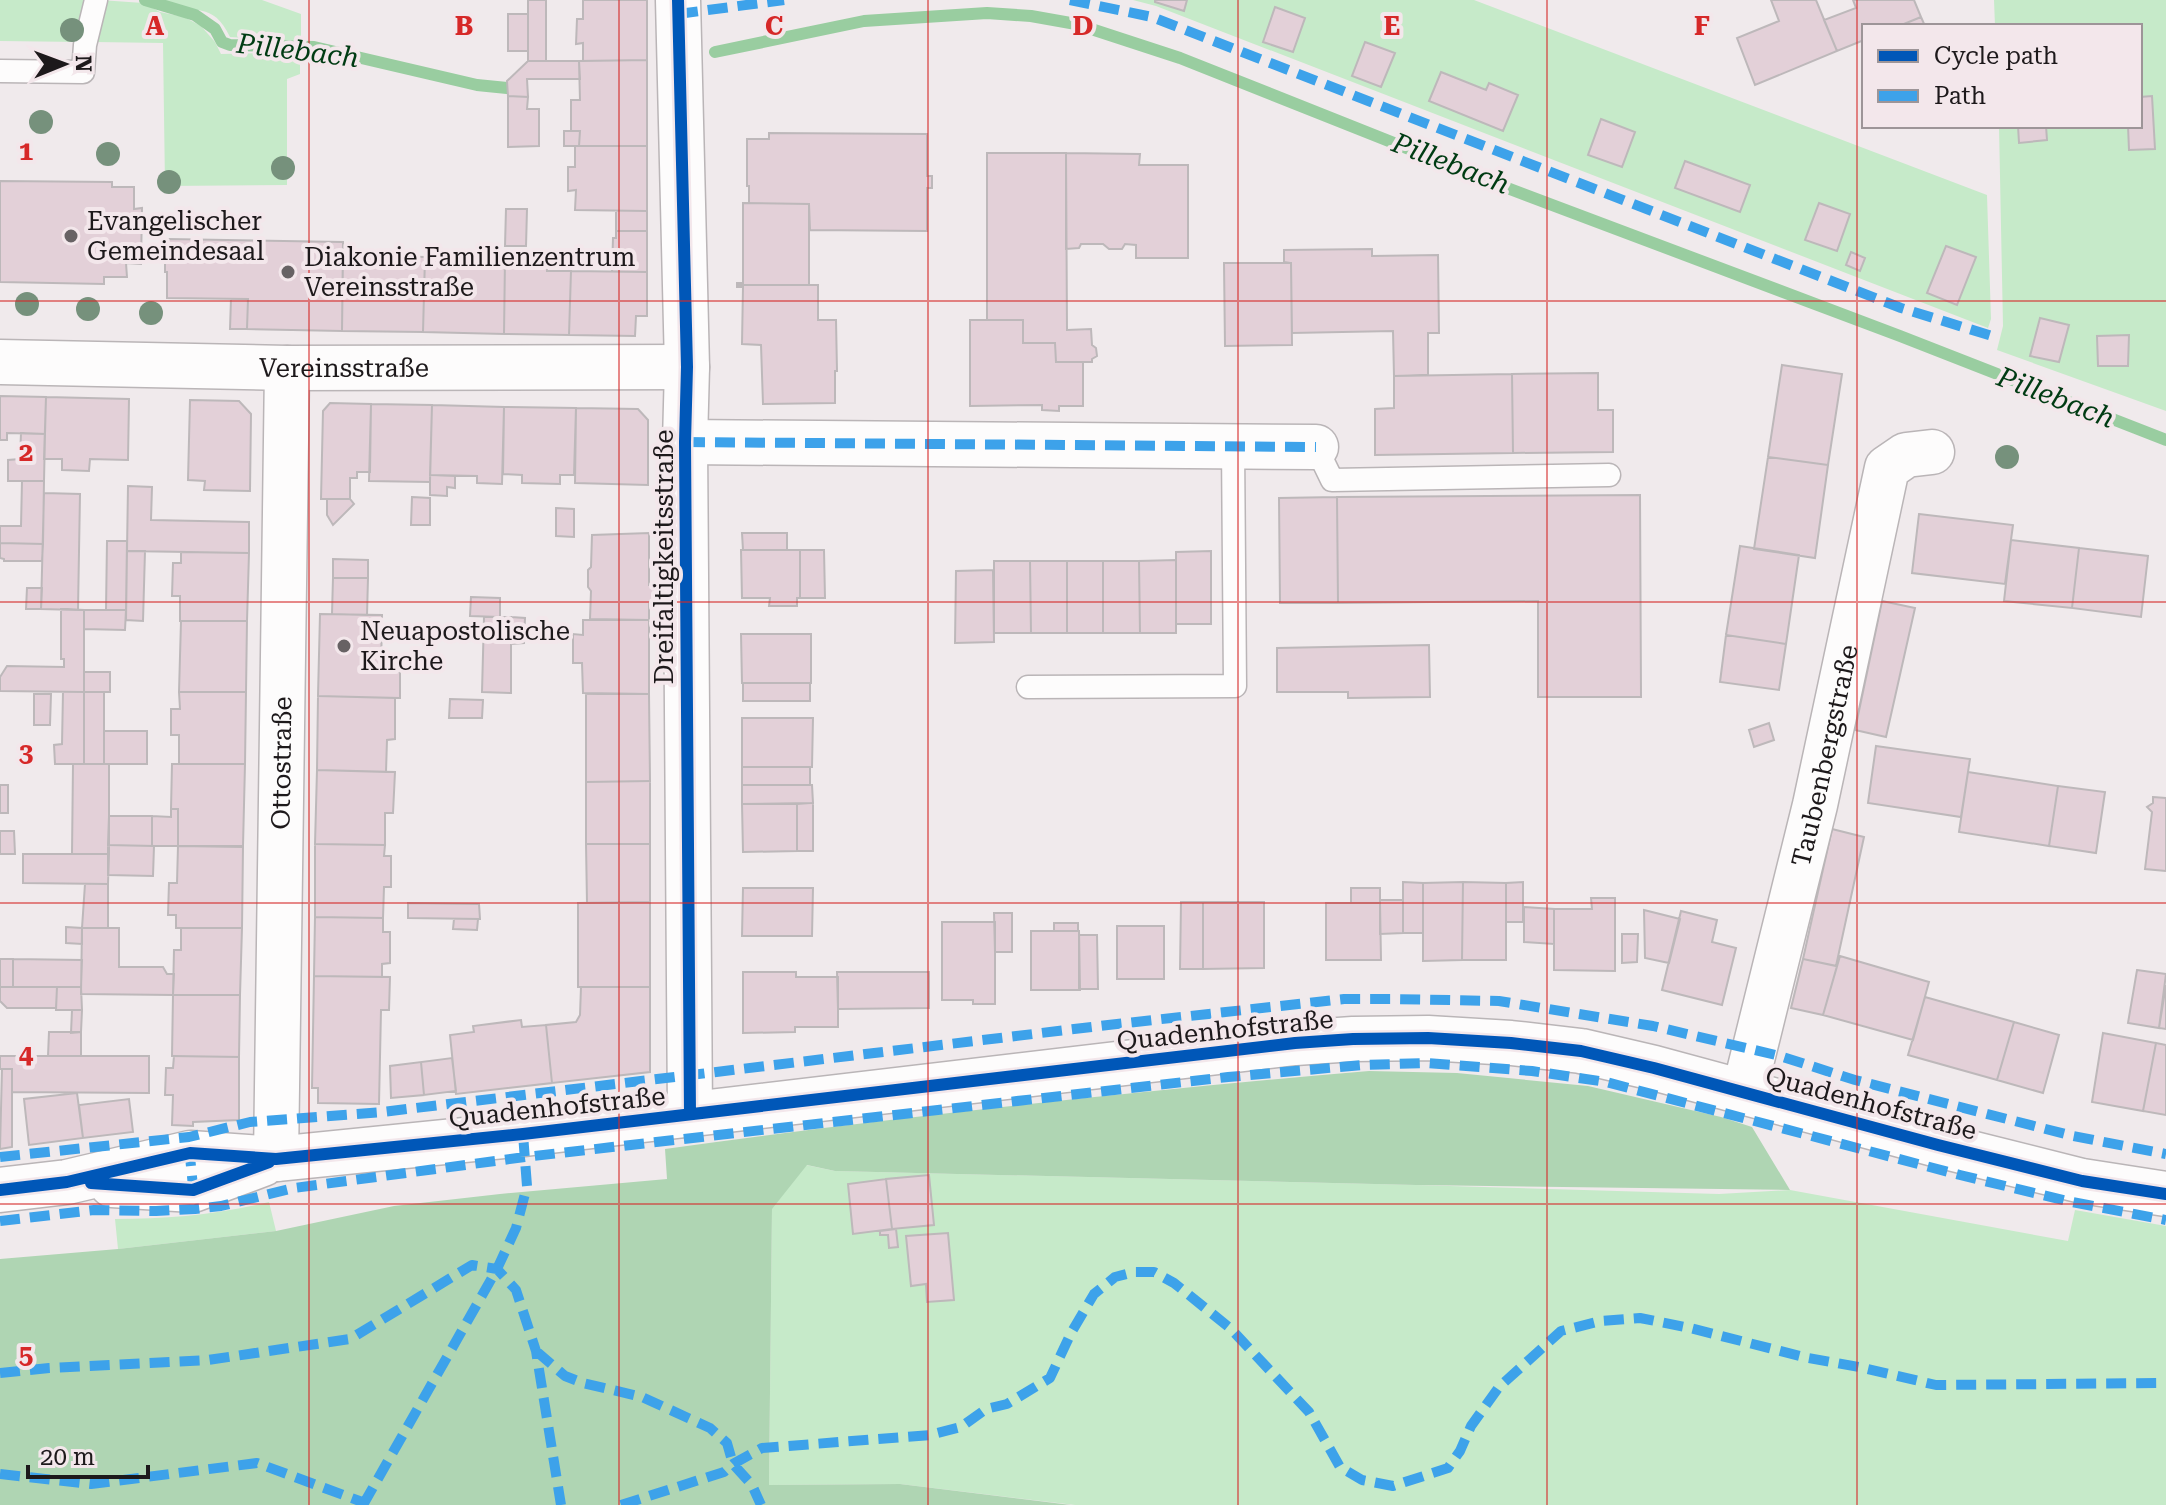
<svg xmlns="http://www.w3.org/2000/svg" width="2166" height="1505" font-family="'Roboto Serif',serif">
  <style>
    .green { fill: #c6eac9 }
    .forest { fill: #afd5b3 }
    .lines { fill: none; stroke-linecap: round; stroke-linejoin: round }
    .stream { stroke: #99cda0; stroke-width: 12 }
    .building { fill: #e3d0d8; stroke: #bdb8ba; stroke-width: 2 }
    .lane-casing { stroke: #bab5b7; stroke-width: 25 }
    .street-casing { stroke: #bab5b7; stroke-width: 47 }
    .lane { stroke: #fdfcfc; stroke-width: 22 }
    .street { stroke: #fdfcfc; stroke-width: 44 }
    .quiet { stroke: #3da2ea; stroke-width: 10; stroke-dasharray: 20 10; stroke-linecap: butt }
    .cycleway-casing { stroke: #f3e7eb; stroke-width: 17 }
    .cycleway { stroke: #0057b8; stroke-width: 12 }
    .tree { fill: #76917c }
    .grid { fill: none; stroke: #d62828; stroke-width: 2; stroke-opacity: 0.55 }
    .poi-dot { fill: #676264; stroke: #f3e7eb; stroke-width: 3 }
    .labels { text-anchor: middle; stroke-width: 8; stroke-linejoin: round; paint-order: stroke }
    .poi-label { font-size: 26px; fill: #1d191b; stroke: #f3e7eb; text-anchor: start }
    .street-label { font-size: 26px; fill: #1d191b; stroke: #f3e7eb }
    .water-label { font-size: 28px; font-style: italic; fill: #003b13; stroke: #f3e7eb }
    .grid-label { font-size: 26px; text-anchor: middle; font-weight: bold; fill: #d62828; stroke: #f3e7eb; stroke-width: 8; stroke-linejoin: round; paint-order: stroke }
  </style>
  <rect width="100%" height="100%" fill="#f0eaec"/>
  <path class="green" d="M0 0H91L81 42 0 41Z
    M100 0 143 3 160 12 184 17 201 26 215 42 221 54 261 53 300 57V74L287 79V185L165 186 163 43 95 42Z
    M165 0H262L301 14V41L267 43 246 38 230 37C213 0 193 16 165 0Z
    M1133 0H1474L1987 195 1991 319 1988 328 1156 6Z
    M1994 0H2166V411L1997 350 2003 326 1999 126H2140V26H1995Z
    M806 1165 835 1171 1416 1185 1719 1194 1790 1190 2068 1241 2075 1210 2166 1226V1505H1075L900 1484 769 1485 772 1208Z
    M269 1202 276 1231 118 1249 115 1219C167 1219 218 1215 269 1202Z"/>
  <path class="forest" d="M1369 1071 1457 1073 1588 1086 1721 1117 1752 1127 1790 1190 1416 1185 835 1171 807 1165 772 1209 769 1485 900 1484 1071 1505H0V1259L118 1249 276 1231 394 1206 500 1194 667 1179 665 1149C899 1117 1134 1091 1369 1071Z"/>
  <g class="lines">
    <path class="stream" d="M145 0 195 15 215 29 222 42 230 45 314 47 477 85 507 88
      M715 52 864 21 987 13 1031 16 1076 24 1180 58 1502 186 1900 336 2166 440"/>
  </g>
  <path class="building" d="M528 0H546V61H528Z
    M583 0H647V60L583 61V43L576 44 577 19H583Z
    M1155 0H1187L1184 11 1155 2Z
    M1771 0H1816L1837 51 1755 85 1737 38 1779 21Z
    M1853 0H1914L1921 17 1899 26H1864V40L1837 51 1824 20 1856 8Z
    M1275 7 1305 18 1293 52 1263 42Z
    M508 14H528V51H508Z
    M1921 17 1925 26H1899Z
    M1365 42 1395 53 1381 87 1352 76Z
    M647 60V146H579L580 131H571V100H580L579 61Z
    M528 61H579L580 79H527L528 97 508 96 507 81Z
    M1441 72 1486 90 1489 83 1518 95 1503 131 1429 101Z
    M508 96 528 97 527 109H539V146L508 147Z
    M2152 96 2155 149 2129 150 2128 126H2140V97Z
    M1601 119 1635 132 1622 167 1588 155Z
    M2018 126H2046L2047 140 2019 143Z
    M564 131H580L579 146H564Z
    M769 133 927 134V176H932V188H927V231L810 230 809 204 749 203V186H747V139H769Z
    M575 146H647V211L575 210 576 190 568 191V167H575Z
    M987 153H1066L1067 330 1091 329 1092 345 1096 348 1097 356 1092 359V362H1056L1055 343H1023V320H987Z
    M1066 153 1140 154 1139 165H1188V258H1136V245L1125 244 1122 249H1109L1103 244H1081L1079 248 1066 249Z
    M1685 161 1750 185 1740 212 1675 188Z
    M0 181 112 182V187H134V209L142 208 141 264 126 263 127 277H104V284L0 282Z
    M743 203 809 204V285H737V283H743Z
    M1819 203 1850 214 1837 251 1805 240Z
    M506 209H527L526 246H505Z
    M616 211H647V231H616Z
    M616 231H647V272H612L613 238H616Z
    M168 239 343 242 342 331 247 329 248 299 167 298V272H165V261H168Z
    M1946 246 1976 257 1957 305 1927 293Z
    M1372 249V256L1438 255 1439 333H1428V375L1394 376 1393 331 1292 333 1291 263 1284 262V250Z
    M1851 252 1865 258 1860 271 1846 265Z
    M343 255 425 257 423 332 342 331Z
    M425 257 505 258 504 334 423 332Z
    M505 259 547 260V271H571L569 335 504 334Z
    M1224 263H1291L1292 345 1225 346Z
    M571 271 647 272V316H636L635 336 569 335Z
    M737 285H818V320H836L837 371H835V403L763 404 761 345 742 344 743 287H737Z
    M231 299H248L247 329H230Z
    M2040 318 2069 325 2059 362 2030 356Z
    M970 320H1023V343H1055L1056 362H1083V406H1059V411L1042 410V405L970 406Z
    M2129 335 2128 366H2098L2097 336Z
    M1782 365 1842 374 1828 465 1768 457Z
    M1598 373V410H1613V452L1513 453 1512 374Z
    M1512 374 1513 453 1375 455V409L1394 408V376Z
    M0 396 46 397 45 434 7 433V440H0Z
    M46 397 129 399 128 460 90 459 89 471 62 470V459H44Z
    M190 400 239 401 251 414 250 491 204 490 205 481 188 480Z
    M330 403 371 404 370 472H357V478H350V499H321L323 411Z
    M371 404 432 405 430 482 369 481Z
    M432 405 504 407 502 484 477 483V476L430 475Z
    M504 407 576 408 574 475H560V484L522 483V475L503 474Z
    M576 408 638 409 648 420V485L575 483Z
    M21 433 45 434 44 481H8V460L20 459Z
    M1768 457 1828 465 1815 558 1754 549Z
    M430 475 455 476V488L447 487V496L430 495Z
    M22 481H44L43 544 0 543V526H21Z
    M128 486 152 487 151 520 249 522V553L127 551Z
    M44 493 80 494 78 610 41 609Z
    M1640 495 1641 697H1538V601L1338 603 1337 497Z
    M412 497 430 498V525H411Z
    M1337 497 1338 603H1280L1279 498Z
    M327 499H350L354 504 333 525 327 515Z
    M556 508 574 509V537L556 536Z
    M1919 514 2013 525 2005 584 1912 573Z
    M649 533V585H654V604H649V620L590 619 591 591 588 587V570L591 567 592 535Z
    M742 533H787V550H743Z
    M2011 540 2079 548 2072 608 2004 601Z
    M107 541H127L126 610H106Z
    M0 543 43 544 42 561H4V559L0 558Z
    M1740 546 1799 555 1786 644 1726 635Z
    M2079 548 2148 556 2141 617 2072 608Z
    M741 550H800V598H797V606H769L770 598H742Z
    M800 550H824L825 598H800Z
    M127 551H145L143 621 126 620Z
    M1211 551V624H1176V552Z
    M181 552 249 553 247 621H180V596H172L173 563H181Z
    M333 559 368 560V578H333Z
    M1176 560V633H1140L1139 561Z
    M994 561H1030L1031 633H994Z
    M1030 561H1067V633H1031Z
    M1067 561H1103V633H1067Z
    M1103 561H1139L1140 633H1103Z
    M993 570 994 642 955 643 956 571Z
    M333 578H368L367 615 332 614Z
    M27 588H42L41 609H26Z
    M471 597 500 598V617L470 616Z
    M1882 601 1915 608 1886 737 1855 730Z
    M61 609 84 610V692L0 691V677L7 666 64 667V659H61Z
    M84 610H126L125 630 84 629Z
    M320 614 382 615 381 672H400V698L318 696Z
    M484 617H511V693L482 692Z
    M511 617 525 618 524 643 511 644Z
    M583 620H649V694L583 693 582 663H573V634L583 635Z
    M181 621H247L246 692H179Z
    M741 634H811V683H742Z
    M1726 635 1786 644 1779 690 1720 682Z
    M1429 645 1430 697 1348 698V692H1277V648Z
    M84 672H110V692H84Z
    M743 683H810V701H743Z
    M63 692H84V764H55L54 745 62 744Z
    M84 692H104V764H84Z
    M179 692H246L245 764H179V735H171V709H180Z
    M34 694H51L50 725H34Z
    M586 694H649L650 781 586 782Z
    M318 696 395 698V739L387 740 386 772 317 770Z
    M450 699 483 700 482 718H449Z
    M742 718H813L812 767H742Z
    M1769 723 1774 740 1754 747 1749 730Z
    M104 731H147V764H104Z
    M1876 746 1970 759 1961 817 1868 803Z
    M73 764H109V854H72Z
    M172 764H245L243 846H178V809H171Z
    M742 767H810V785H742Z
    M317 770 395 772 393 813H385V845L315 844Z
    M1968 772 2058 786 2049 846 1959 832Z
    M650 781V844H586V782Z
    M0 785H8V813H0Z
    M742 785H812L813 803 742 804Z
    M2058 786 2105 792 2096 853 2049 846Z
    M2153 797 2166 798V871L2145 869 2152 812 2147 807 2153 803Z
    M813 803V851H797V804Z
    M742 804H797V851L743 852Z
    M171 809H178V846H152V816L171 817Z
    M109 816H152V846L108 845Z
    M1832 829 1864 837 1836 966 1803 959Z
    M0 831H14L15 854H0Z
    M315 844 385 845 384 856H391V887H384L383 918 315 917Z
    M586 844H650V902L587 903Z
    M108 845 154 846 153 876 108 875Z
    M178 846 243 847 242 928H176V915H168L169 883H177Z
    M23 854H109L108 884 23 883Z
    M1403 882 1423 883V933H1403Z
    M1463 882 1462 960 1423 961V883Z
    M1463 882 1506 883V960H1462Z
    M1523 882V922H1506V883Z
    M85 884H108V928H82Z
    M743 888H813L812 936H742Z
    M1351 888H1380V903H1351Z
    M1591 898H1615V971L1554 970V909H1592Z
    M1380 900H1403V933L1380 934Z
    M650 902V987H578V903Z
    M1181 902H1203V969H1180Z
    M1203 902H1264V968L1203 969Z
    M408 903 479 904 480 919 408 918Z
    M1326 903H1380L1381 960H1326Z
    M1524 907 1554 909V944L1524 942Z
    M1644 910 1680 919 1669 963 1645 958Z
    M1681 911 1717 920 1712 942 1736 948 1722 1005 1662 990Z
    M994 913H1012V952H995Z
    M315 917 383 918V932H390V963L382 964V977L314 976Z
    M454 919H478L477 930 453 929Z
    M942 922H995V1004H973V1000H942Z
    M1054 923H1078V931H1054Z
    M1117 926H1164V979H1117Z
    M66 927 82 928V944L66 943Z
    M82 928H119V967H163L167 974H174L173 995 81 994Z
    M181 928H242L240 995H173L174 950H181Z
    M1031 931H1079L1080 990H1031Z
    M1622 934H1638L1637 962 1622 963Z
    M1079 935H1097L1098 989H1079Z
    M1840 956 1929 982 1913 1040 1823 1015Z
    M0 959H13V987H0Z
    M13 959 82 960 81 987H13Z
    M1803 959 1837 966 1823 1015 1791 1008Z
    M2137 970 2166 974 2159 1028 2128 1023Z
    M743 972H796V977H838V1027H795V1032L743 1033Z
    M837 972H929V1008L838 1009Z
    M314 976 390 977 389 1010H381L379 1104 318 1103V1088H312Z
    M2166 985V1029L2159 1028Z
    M0 987H57L56 1008H7L0 1001Z
    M57 987H81L82 1010H56Z
    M581 987H650V1072L552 1083 546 1025 576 1022 580 1015Z
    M173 995H240L239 1057 172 1056Z
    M1925 997 2014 1022 1997 1080 1908 1055Z
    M72 1010H82L81 1032 71 1033Z
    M521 1020 522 1027 546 1025 552 1083 456 1094 450 1035 474 1032 473 1026Z
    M2014 1022 2059 1035 2043 1093 1997 1080Z
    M49 1032H81V1056H48Z
    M2103 1033 2156 1043 2143 1111 2092 1102Z
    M2156 1043 2166 1045V1115L2143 1111Z
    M0 1056H149V1093L12 1092V1069H0Z
    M174 1056 239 1057V1120L193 1122V1126L172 1125 173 1095H165L166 1068H173Z
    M452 1058 456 1091 424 1095 421 1062Z
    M421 1062 424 1095 391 1098 390 1066Z
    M2 1069H12V1147L0 1149Z
    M77 1093 83 1138 29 1145 24 1099Z
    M129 1099 133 1132 83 1138 79 1105Z
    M929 1175 934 1225 892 1229 886 1179Z
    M886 1179 892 1229 853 1234 848 1184Z
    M896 1229 898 1247 889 1248 888 1235H880V1231Z
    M948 1233 954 1300 927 1302 926 1284 911 1286 906 1236Z"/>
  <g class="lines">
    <defs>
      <path id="lane" d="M0 71 83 72 85 45 96 0
        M1316 447 1332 480 1609 475
        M1028 687 1235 686 1233 446"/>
      <g id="street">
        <path d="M678 0 687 367 685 442 690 1114"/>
        <path id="s1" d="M0 362 287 368 687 367"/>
        <path d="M685 442 1316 447"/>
        <path id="s2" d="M1744 1092 1815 805 1887 468 1906 455 1932 452"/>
        <path id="s3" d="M276 1159 287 368"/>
        <path d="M112 1185 193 1190 263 1164"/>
        <path d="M0 1190 67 1182 190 1153 276 1159 523 1134 1295 1043 1353 1039 1428 1038 1511 1043 1581 1051 1654 1068 1938 1145 2082 1181 2166 1194"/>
      </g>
    </defs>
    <use href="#lane" class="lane-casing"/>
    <use href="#street" class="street-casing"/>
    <use href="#lane" class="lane"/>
    <use href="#street" class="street"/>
    <path class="quiet" d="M1070 0 1152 17 1901 308 1992 336
      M678 14 784 0
      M685 442 1316 447
      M189 1146 194 1197
      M0 1157 189 1137 250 1122 382 1112 1108 1025 1344 999H1393L1499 1001 1653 1026 1780 1056 1855 1080 2073 1136 2166 1154
      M0 1221 94 1210 156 1211 195 1209 221 1206 294 1188 525 1157 1228 1077 1362 1065 1426 1063 1532 1071 1606 1082 1960 1175 2067 1201 2166 1220
      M536 1351 565 1376 583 1383 642 1397 710 1428 727 1443 733 1464 752 1485 761 1505
      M0 1373 49 1368 208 1360 350 1339 472 1265 497 1269 516 1290 536 1351 561 1505
      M0 1474 91 1484 257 1463 365 1503
      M363 1505 497 1269 516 1228 527 1186 523 1134
      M621 1505 724 1472 733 1464 762 1448 930 1435 961 1427 986 1409 1007 1404 1050 1378 1071 1333 1094 1294 1115 1277 1134 1272H1154L1174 1283 1230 1328 1309 1412 1340 1467 1362 1480 1393 1486 1448 1468 1460 1451 1471 1426 1499 1387 1561 1331 1601 1321 1640 1318 1690 1328 1808 1358 1859 1367 1936 1385 2166 1383"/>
    <defs>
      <path id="cycleway" d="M678 0 687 367 685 442 690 1114
        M91 1183 193 1190 269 1162
        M0 1190 67 1182 190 1153 276 1159 523 1134 1295 1043 1353 1039 1428 1038 1511 1043 1581 1051 1654 1068 1938 1145 2082 1181 2166 1194"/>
    </defs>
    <use href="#cycleway" class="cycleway-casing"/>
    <use href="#cycleway" class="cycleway"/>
  </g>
  <g class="tree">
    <circle cx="72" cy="30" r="12"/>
    <circle cx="41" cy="122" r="12"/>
    <circle cx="108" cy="154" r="12"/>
    <circle cx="283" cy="168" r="12"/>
    <circle cx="169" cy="182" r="12"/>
    <circle cx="27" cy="304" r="12"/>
    <circle cx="88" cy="309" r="12"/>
    <circle cx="151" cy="313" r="12"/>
    <circle cx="2007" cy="457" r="12"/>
  </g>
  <path class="grid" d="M309 0V1505M619 0V1505M928 0V1505M1238 0V1505M1547 0V1505M1857 0V1505M0 301H2166M0 602H2166M0 903H2166M0 1204H2166"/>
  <g class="poi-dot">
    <circle cx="71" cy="236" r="8"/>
    <circle cx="288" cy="272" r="8"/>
    <circle cx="344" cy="646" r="8"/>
  </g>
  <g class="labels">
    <g class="poi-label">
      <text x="87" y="230">Evangelischer<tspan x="87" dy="30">Gemeindesaal</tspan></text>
      <text x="304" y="266">Diakonie Familienzentrum<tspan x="304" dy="30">Vereinsstraße</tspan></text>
      <text x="360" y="640">Neuapostolische<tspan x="360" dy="30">Kirche</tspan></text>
    </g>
    <g class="street-label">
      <text dy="9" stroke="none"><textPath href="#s1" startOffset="344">Vereinsstraße</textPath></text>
      <text transform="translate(664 557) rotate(-90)" y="9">Dreifaltigkeitsstraße</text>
      <text dy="9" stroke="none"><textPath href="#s2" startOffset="346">Taubenbergstraße</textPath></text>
      <text dy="9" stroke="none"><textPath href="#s3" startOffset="396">Ottostraße</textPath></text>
      <text transform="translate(1225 1030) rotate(-6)" y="9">Quadenhofstraße</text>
      <text transform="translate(1871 1103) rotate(15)" y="9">Quadenhofstraße</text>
      <text transform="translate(557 1107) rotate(-6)" y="9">Quadenhofstraße</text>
    </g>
    <g class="water-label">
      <text transform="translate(298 50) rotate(7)" y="10">Pillebach</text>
      <text transform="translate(1451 163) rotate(21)" y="10">Pillebach</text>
      <text transform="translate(2056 397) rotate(21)" y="10">Pillebach</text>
    </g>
  </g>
  <g class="grid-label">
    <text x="155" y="35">A</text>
    <text x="464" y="35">B</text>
    <text x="774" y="35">C</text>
    <text x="1083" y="35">D</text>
    <text x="1392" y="35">E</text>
    <text x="1702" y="35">F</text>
    <text x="26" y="160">1</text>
    <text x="26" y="461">2</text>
    <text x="26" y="762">3</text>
    <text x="26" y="1063">4</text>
    <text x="26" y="1364">5</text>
  </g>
  <rect x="1862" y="24" width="280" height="104" fill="#f3e7eb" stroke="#9d9598" stroke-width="2"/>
  <rect x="1878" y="50" width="40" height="12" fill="#0057b8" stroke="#9d9598" stroke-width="2"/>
  <text x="1934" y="64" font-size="24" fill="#1d191b">Cycle path</text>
  <rect x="1878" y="90" width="40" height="12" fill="#3da2ea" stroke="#9d9598" stroke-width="2"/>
  <text x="1934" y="104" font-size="24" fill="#1d191b">Path</text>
  <g transform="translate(64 64) rotate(89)" stroke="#f3e7eb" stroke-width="6" paint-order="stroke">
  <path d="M0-6L14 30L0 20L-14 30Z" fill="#1d191b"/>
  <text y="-12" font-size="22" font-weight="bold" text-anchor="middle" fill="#1d191b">N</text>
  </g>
  <path d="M28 1465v12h120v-12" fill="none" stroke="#1d191b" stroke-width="4"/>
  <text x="40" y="1465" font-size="24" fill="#1d191b" stroke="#f3e7eb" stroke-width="6" paint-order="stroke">20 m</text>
</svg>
